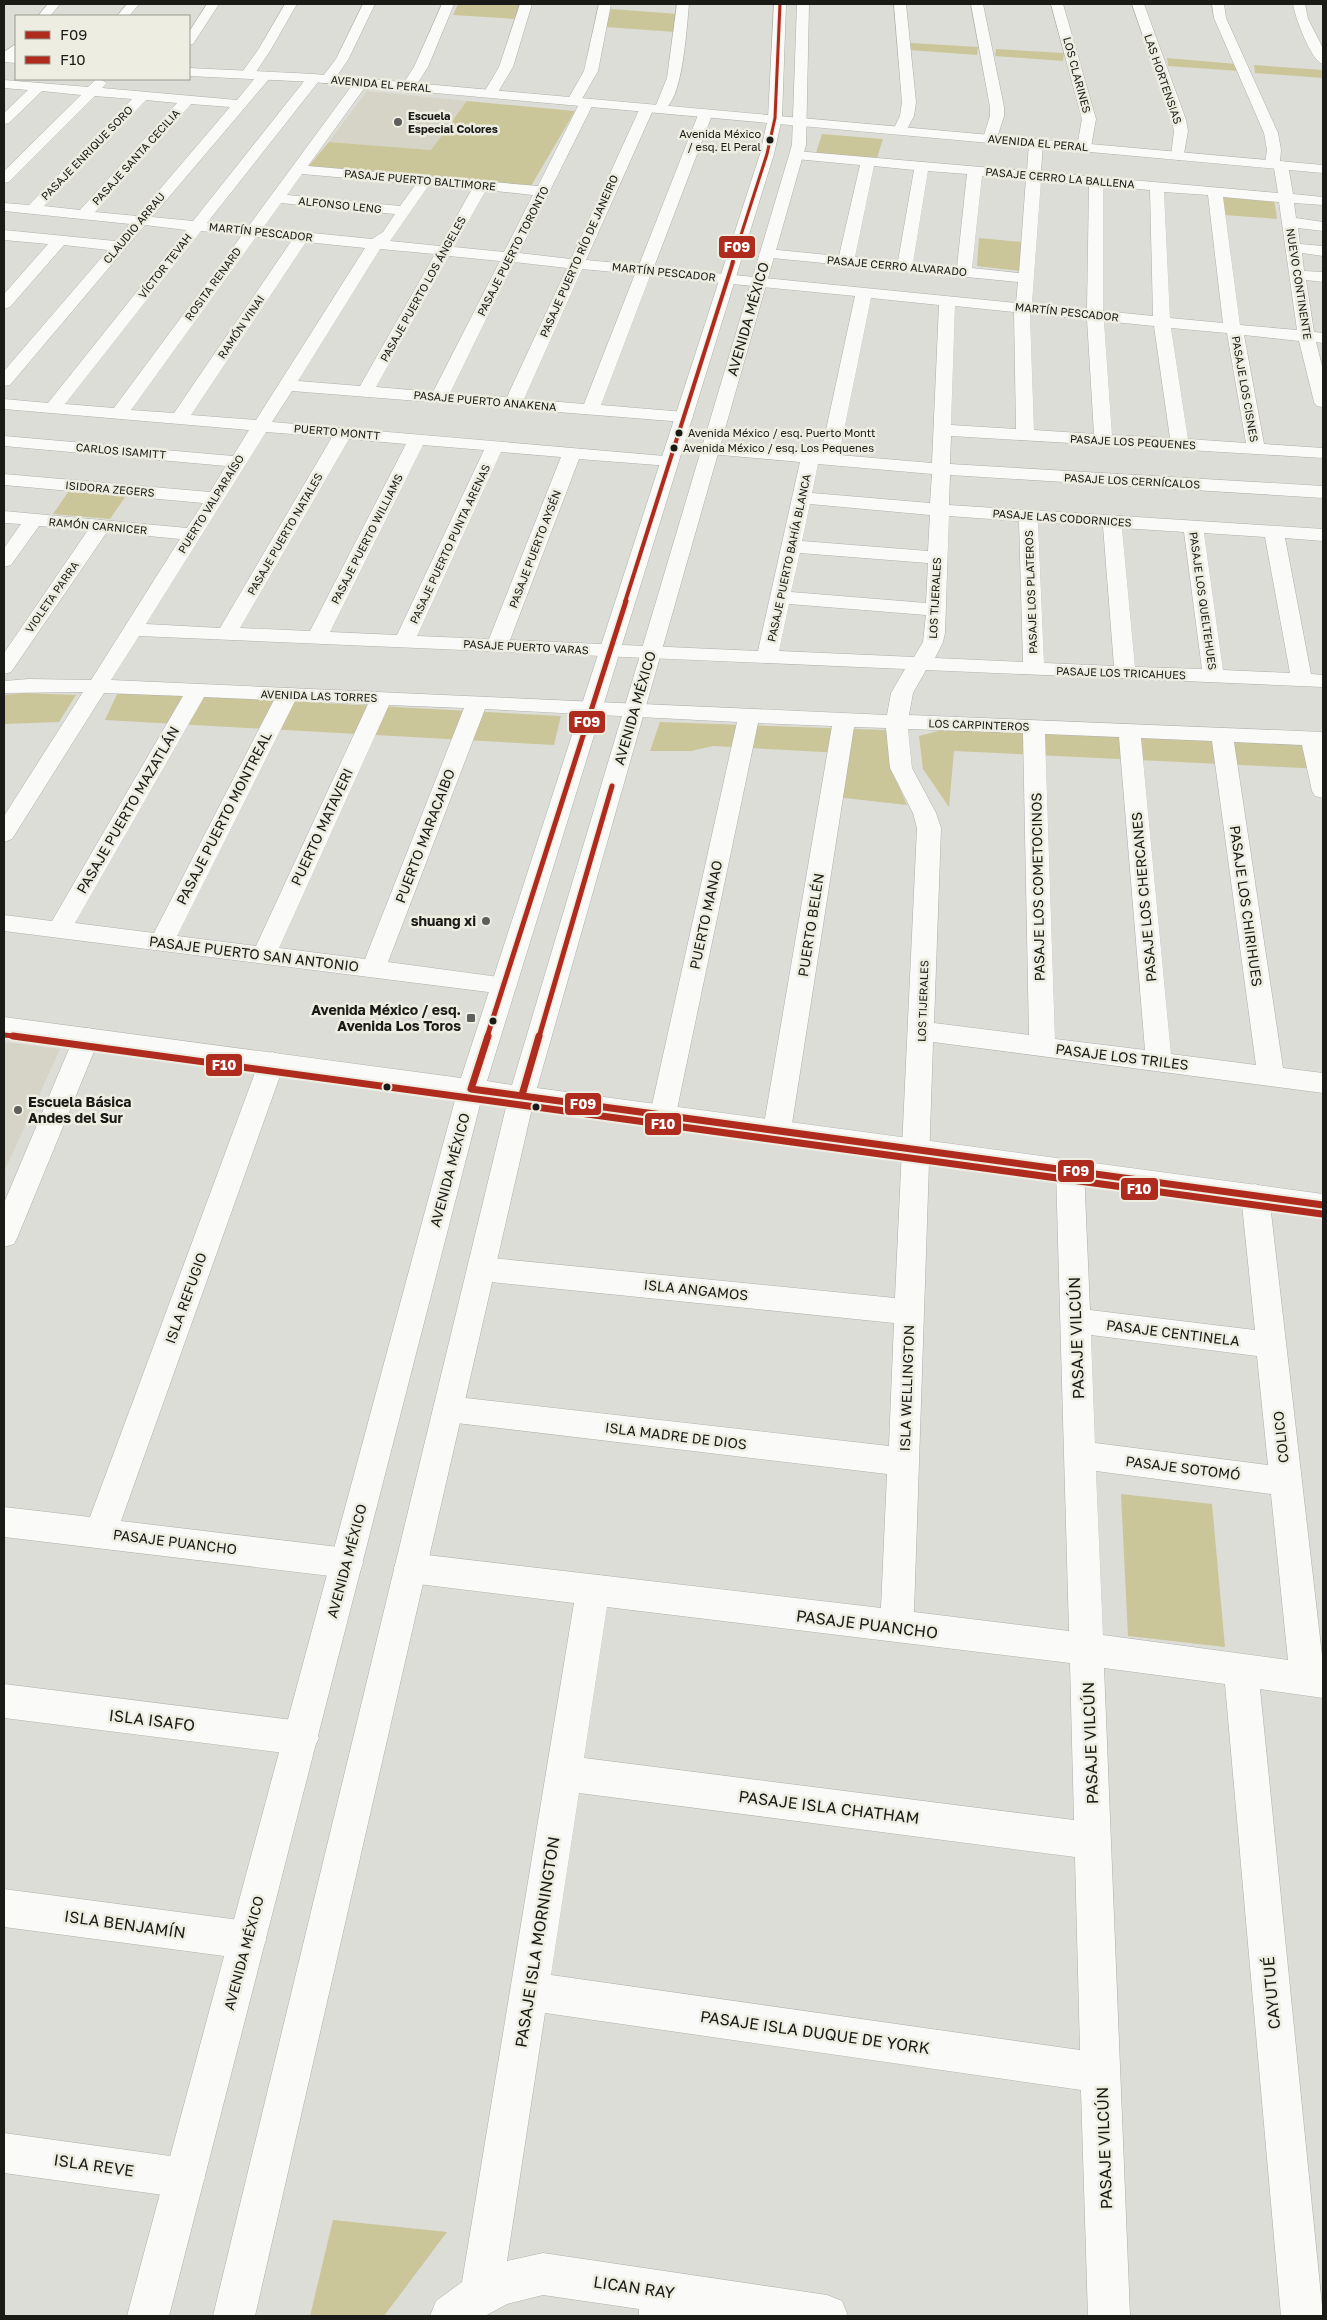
<svg xmlns="http://www.w3.org/2000/svg" width="1327" height="2320" font-family="'Golos Text',sans-serif">
  <style>
    .built { fill: #d5d4c6 }
    .green { fill: #cac699 }
    .lines { fill: none; stroke-linecap: round; stroke-linejoin: round }
    .minor-casing { stroke: #afafab; stroke-width: 1 }
    .tertiary-casing { stroke: #afafab; stroke-width: 1 }
    .secondary-casing { stroke: #afafab; stroke-width: 1 }
    .minor { fill: #fafaf9; fill-rule: evenodd }
    .tertiary { fill: #fafaf9; fill-rule: evenodd }
    .secondary { fill: #fafaf9; fill-rule: evenodd }
    .bus-1-far3-casing { stroke: #eeede1; stroke-width: 5 }
    .bus-1-far2-casing { stroke: #eeede1; stroke-width: 6 }
    .bus-1-far1-casing { stroke: #eeede1; stroke-width: 8 }
    .bus-1-casing { stroke: #eeede1; stroke-width: 11 }
    .bus-2-far1-casing { stroke: #eeede1; stroke-width: 8 }
    .bus-2-casing { stroke: #eeede1; stroke-width: 11 }
    .bus-1-far3 { stroke: #af2b1e; stroke-width: 3 }
    .bus-1-far2 { stroke: #af2b1e; stroke-width: 4 }
    .bus-1-far1 { stroke: #af2b1e; stroke-width: 5 }
    .bus-1 { stroke: #af2b1e; stroke-width: 7 }
    .bus-2-far1 { stroke: #af2b1e; stroke-width: 5 }
    .bus-2 { stroke: #af2b1e; stroke-width: 7 }
    .poi-dot { fill: #5e5e5a; stroke: #eeede1; stroke-width: 2 }
    .bus-dot { fill: #1a1a16; stroke: #eeede1; stroke-width: 2 }
    .labels { text-anchor: middle; stroke-width: 5; stroke-linejoin: round; paint-order: stroke }
    .far-street-label { font-size: 11px; fill: #1a1a16; stroke: #eeede1 }
    .far-poi-label { font-size: 11px; font-weight: bold; fill: #1a1a16; stroke: #eeede1; text-anchor: start }
    .far-bus-label { font-size: 11px; fill: #1a1a16; stroke: #eeede1; text-anchor: start }
    .street-label { font-size: 14px; fill: #1a1a16; stroke: #eeede1 }
    .poi-label { font-size: 14px; font-weight: bold; fill: #1a1a16; stroke: #eeede1; text-anchor: end }
    .near-street-label { font-size: 16px; fill: #1a1a16; stroke: #eeede1 }
    .line-badge { stroke: #eeede1; stroke-width: 2 }
    .badge-label { font-size: 14px; text-anchor: middle; font-weight: bold; fill: #fff }
  </style>
  <rect width="100%" height="100%" fill="#ddddd7"/>
  <path class="built" d="M367 91 467 101 431 150 329 142Z
    M4 1042 60 1049 4 1172Z"/>
  <path class="green" d="M458 4H520L516 19 453 15Z
    M611 9 678 14 676 32 605 27Z
    M911 43 978 47 977 55 909 50Z
    M996 49 1064 53 1063 61 995 56Z
    M1167 58 1236 64 1239 71 1168 66Z
    M1254 65 1323 70V78L1255 73Z
    M467 101 575 111 531 186 308 167 329 142 431 150Z
    M822 134 883 139 877 158 816 153Z
    M1222 196 1274 199 1277 219 1224 215Z
    M979 238 1022 242 1021 271 977 266Z
    M73 485 130 490 110 519 53 514Z
    M118 692 561 716 554 745 105 720Z
    M24 693 76 695 59 722 4 724V695Z
    M660 722 885 730 890 735C890 760 896 782 907 805L835 797 842 753 713 746 691 751H650Z
    M946 729 1323 745V769L954 751 949 807 923 769 919 736Z
    M1121 1494 1212 1504 1225 1647 1128 1636Z
    M333 2220 447 2232 384 2316H310Z"/>
  <g class="lines">
    <defs>
      <path id="minor" d="M48 4H60L50 16H38Z
        M127 4H139L129 16H117Z
        M207 4H219L193 44 189 45V32Z
        M285 4H297L270 51 252 78H242L240 75 258 50Z
        M363 4H375L348 60 332 83H322L320 80 336 59Z
        M442 4H454L428 67 413 90H403L401 87 414 67Z
        M520 4H532L513 67 495 97H485L483 94 499 67Z
        M599 4H611L598 71 579 104H569L567 101 584 71Z
        M677 4H689C687 23 683 104 663 109L656 105 667 78Z
        M894 4H906L916 102 914 116 905 133 900 134 893 130 900 116 902 102Z
        M971 4H983L1004 107V116L997 138 990 142 983 138 990 116V107Z
        M1051 4H1063L1096 119 1091 147 1084 151 1077 147 1082 119Z
        M1132 4H1144L1186 120 1188 131 1183 159 1178 160 1171 156 1174 131 1172 120Z
        M1212 4H1224L1226 18 1278 133 1281 150 1280 161 1286 162 1288 165 1293 194 1323 197V205L1294 203 1296 218 1323 222V231L1298 228 1300 244 1323 246V256L1302 253 1304 271 1323 272V282L1306 280 1314 332 1323 333V343L1316 342 1323 370V407L1317 406 1314 402 1299 341 1244 335 1264 444 1323 448V458L951 436 950 464 1323 486V498L950 475 949 505 1323 529V541L1285 538 1311 674 1323 675V687L926 670 913 693 909 715 1323 732V798L1315 796 1312 791 1302 745 1234 742 1283 1068 1323 1073V1093L933 1042 914 1612 1069 1631 1056 1170 1060 1162 1070 1159 1080 1162 1084 1170 1090 1310 1255 1330 1241 1195 1245 1187 1255 1184 1265 1187 1269 1195 1323 1664V1698L1260 1689 1323 2316H1281L1225 1684 1104 1668 1130 2316H1088L1081 2090 545 2013 507 2261 543 2253 827 2295 842 2301 848 2316H639V2309L543 2295 507 2304 485 2316H430L436 2301 462 2282 574 1603 410 1583 398 1579 394 1568 398 1557 410 1553 881 1608 887 1474 448 1422 437 1418 433 1409 437 1400 448 1396 889 1446 894 1323 481 1281 471 1277 467 1269 471 1261 481 1257 895 1298 917 828 913 813 890 768 886 728 854 727 791 1130 787 1137 777 1140 767 1137 763 1130 832 726 758 723 676 1114 673 1121 663 1124 653 1121 650 1114 737 722 485 709 388 962 513 979 517 985 513 991 504 994 4 931V915L52 921 183 696 104 693 12 839 4 842V816L83 692 4 693V681L29 679 91 680 180 539 107 532 11 672 4 674V653L88 530 39 526 11 565 4 567V548L21 524 4 523V511L187 528 203 503 4 485V474L210 492 226 466 4 446V436L233 456 249 430 4 409V399L48 403 186 230 145 225 10 385 4 386V371L108 250 64 245 10 307 4 309V294L48 244 4 240V230L115 241 130 224 4 211V203L29 205 132 99 95 96 9 182 4 183V171L81 95 42 91 9 123 4 124V113L28 90 4 88V80L88 87 95 80 100 79 107 83 102 88 237 100 260 72H270L272 75 270 78 152 217 193 221 309 75H319L321 78 319 81 207 223 248 227 356 80H366L368 83 308 166 538 186 579 104 581 101H591L593 104 519 253 571 259 639 110 641 107H651L653 110 586 260 639 265 698 115 705 111 712 115 654 267 1016 303 1018 282 762 257 759 254 762 251 767 249 839 256 860 165 796 159 789 155 796 151 1027 171 1029 143 1036 139 1043 143 1041 172 1278 193 1274 168 1267 167 1265 164 1267 150 1264 133 1214 18ZM146 100 177 103 80 210 44 206ZM191 104 230 107 137 216 95 212ZM874 166 914 170 898 261 855 257ZM928 171 967 174 957 267 913 263ZM302 174 416 184 400 206 287 195ZM982 176 1026 179 1019 273 972 268ZM1041 181 1089 185 1087 310 1032 304ZM429 185 472 189 440 246 390 241ZM1103 186 1150 190 1153 316 1103 311ZM486 190 533 195 504 252 454 247ZM1164 192 1208 195 1223 323 1170 318ZM1223 197 1279 202 1297 330 1240 325ZM281 203 395 214 383 232 372 239 263 228ZM201 231 242 235 114 408 65 404ZM256 237 292 240 174 413 131 410ZM306 242 365 248 256 420 191 415ZM380 249 435 254 360 386 298 381ZM449 256 500 261 433 392 376 387ZM514 262 567 268 507 397 450 393ZM582 269 635 274 584 404 524 399ZM650 276 855 296 821 453 710 444 704 445 701 449 704 453 710 454 800 462 758 651 510 640 579 459 670 466 676 465 679 461 676 457 272 422 292 391 684 422 690 421 693 417 690 413 684 412 601 405ZM871 298 939 305 932 463 839 455ZM955 306 1014 312 1016 429 951 425ZM1030 314 1087 319 1094 434 1034 430ZM1104 321 1154 326 1170 438 1112 435ZM1171 328 1227 333 1246 443 1188 439ZM266 432 332 437 220 628 146 624ZM349 439 406 444 310 631 240 628ZM423 445 484 450 397 635 330 632ZM501 452 561 457 489 639 417 636ZM818 464 932 474 930 503 812 493ZM810 504 930 515 928 551 802 541ZM949 516 1019 521 1023 662 935 658 943 642 945 633ZM1038 522 1103 526 1114 666 1044 663ZM1122 528 1184 532 1202 669 1135 667ZM1204 533 1265 537 1290 673 1223 670ZM800 553 928 563 926 603 791 592ZM789 604 926 615 923 642 914 657 779 651ZM139 636 905 669 891 693 887 715 111 680ZM204 697 274 700 154 933 75 923ZM295 701 368 704 256 946 177 936ZM389 705 464 708 365 959 279 948ZM908 729 1023 733 1029 1035 934 1023 941 828 936 813 912 768ZM1045 734 1119 737 1145 1050 1055 1039ZM1141 738 1212 741 1256 1065 1171 1054ZM1091 1335 1257 1356 1268 1465 1095 1443ZM1096 1471 1271 1494 1288 1660 1103 1635ZM607 1607 1070 1663 1074 1820 584 1758ZM579 1793 1075 1857 1080 2050 551 1975Z
        M1293 4H1305L1308 19 1323 48V64C1311 61 1295 17 1293 4Z
        M16 44V55L10 61 4 62V52Z
        M87 1028 96 1030 100 1037 18 1236 14 1244 4 1247V1203L74 1037 78 1030Z
        M272 1052 281 1055 285 1062 121 1521 347 1548 359 1552 363 1563 359 1574 347 1578 4 1537V1507L90 1517 259 1062 263 1055Z
        M4 1684 301 1721 313 1726 319 1738 313 1750 301 1755 4 1718Z
        M4 1889 247 1921 260 1927 266 1940 260 1953 247 1959 4 1927Z
        M4 2133 185 2158 199 2164 205 2178 199 2192 185 2198 4 2173Z"/>
      <path id="tertiary" d="M4 54 16 55V63L4 62Z
        M189 68 314 74 1323 165V173L314 82 189 76Z
        M471 1079 480 1082 484 1089 169 2316H127L458 1089 462 1082Z
        M522 1085 531 1088 535 1095 255 2316H213L509 1095 513 1088Z"/>
      <path id="secondary" d="M774 4H786L782 118 774 154 487 1081 512 1085 792 145 797 4H809L806 145 537 1088 1323 1194V1216L4 1035V1017L461 1078 760 154 768 118Z"/>
    </defs>
    <use href="#minor" class="minor-casing"/>
    <use href="#tertiary" class="tertiary-casing"/>
    <use href="#secondary" class="secondary-casing"/>
    <use href="#minor" class="minor"/>
    <use href="#tertiary" class="tertiary"/>
    <use href="#secondary" class="secondary"/>
    <defs>
      <path id="bus-1-far3" d="M732 263 767 154 775 118 780 4"/>
      <path id="bus-1-far2" d="M625 602 733 262"/>
      <path id="bus-1-far1" d="M487 1037 626 601
        M539 1037 612 786"/>
      <path id="bus-1" d="M488 1036 471 1089 1323 1205
        M522 1095 539 1036"/>
      <path id="bus-2-far1" d="M4 1035 22 1037"/>
      <path id="bus-2" d="M13 1036 1322 1214"/>
    </defs>
    <use href="#bus-1-far3" class="bus-1-far3-casing"/>
    <use href="#bus-1-far2" class="bus-1-far2-casing"/>
    <use href="#bus-1-far1" class="bus-1-far1-casing"/>
    <use href="#bus-1" class="bus-1-casing"/>
    <use href="#bus-2-far1" class="bus-2-far1-casing"/>
    <use href="#bus-2" class="bus-2-casing"/>
    <use href="#bus-1-far3" class="bus-1-far3"/>
    <use href="#bus-1-far2" class="bus-1-far2"/>
    <use href="#bus-1-far1" class="bus-1-far1"/>
    <use href="#bus-1" class="bus-1"/>
    <use href="#bus-2-far1" class="bus-2-far1"/>
    <use href="#bus-2" class="bus-2"/>
  </g>
  <g class="poi-dot">
    <circle cx="398" cy="122" r="5"/>
    <circle cx="486" cy="921" r="5"/>
    <rect x="466" y="1013" width="10" height="10" rx="2.5"/>
    <circle cx="18" cy="1110" r="5"/>
  </g>
  <g class="bus-dot">
    <circle cx="770" cy="140" r="4.5"/>
    <circle cx="679" cy="433" r="4.5"/>
    <circle cx="674" cy="448" r="4.5"/>
    <circle cx="493" cy="1021" r="4.5"/>
    <circle cx="387" cy="1087" r="4.5"/>
    <circle cx="536" cy="1107" r="4.5"/>
  </g>
  <g class="labels">
    <g class="far-street-label">
      <text transform="translate(1077 75) rotate(75)" y="4">LOS CLARINES</text>
      <text transform="translate(1163 79) rotate(71)" y="4">LAS HORTENSIAS</text>
      <text transform="translate(381 84) rotate(5)" y="4">AVENIDA EL PERAL</text>
      <text transform="translate(1038 143) rotate(5)" y="4">AVENIDA EL PERAL</text>
      <text transform="translate(87 153) rotate(-46)" y="4">PASAJE ENRIQUE SORO</text>
      <text transform="translate(136 157) rotate(-48)" y="4">PASAJE SANTA CECILIA</text>
      <text transform="translate(1060 178) rotate(5)" y="4">PASAJE CERRO LA BALLENA</text>
      <text transform="translate(420 180) rotate(5)" y="4">PASAJE PUERTO BALTIMORE</text>
      <text transform="translate(340 205) rotate(6)" y="4">ALFONSO LENG</text>
      <text transform="translate(134 228) rotate(-50)" y="4">CLAUDIO ARRAU</text>
      <text transform="translate(261 232) rotate(6)" y="4">MARTÍN PESCADOR</text>
      <text transform="translate(513 251) rotate(-63)" y="4">PASAJE PUERTO TORONTO</text>
      <text transform="translate(579 256) rotate(-66)" y="4">PASAJE PUERTO RÍO DE JANEIRO</text>
      <text transform="translate(165 266) rotate(-52)" y="4">VÍCTOR TEVAH</text>
      <text transform="translate(897 266) rotate(5)" y="4">PASAJE CERRO ALVARADO</text>
      <text transform="translate(664 272) rotate(6)" y="4">MARTÍN PESCADOR</text>
      <text transform="translate(213 284) rotate(-54)" y="4">ROSITA RENARD</text>
      <text transform="translate(1299 284) rotate(81)" y="4">NUEVO CONTINENTE</text>
      <text transform="translate(423 289) rotate(-61)" y="4">PASAJE PUERTO LOS ÁNGELES</text>
      <text transform="translate(1067 312) rotate(6)" y="4">MARTÍN PESCADOR</text>
      <text transform="translate(241 327) rotate(-56)" y="4">RAMÓN VINAI</text>
      <text transform="translate(1245 389) rotate(80)" y="4">PASAJE LOS CISNES</text>
      <text transform="translate(485 401) rotate(5)" y="4">PASAJE PUERTO ANAKENA</text>
      <text transform="translate(337 432) rotate(5)" y="4">PUERTO MONTT</text>
      <text transform="translate(1133 442) rotate(3)" y="4">PASAJE LOS PEQUENES</text>
      <text transform="translate(121 451) rotate(5)" y="4">CARLOS ISAMITT</text>
      <text transform="translate(1132 481) rotate(3)" y="4">PASAJE LOS CERNÍCALOS</text>
      <text transform="translate(110 489) rotate(5)" y="4">ISIDORA ZEGERS</text>
      <text transform="translate(211 504) rotate(-58)" y="4">PUERTO VALPARAÍSO</text>
      <text transform="translate(1062 518) rotate(4)" y="4">PASAJE LAS CODORNICES</text>
      <text transform="translate(98 526) rotate(5)" y="4">RAMÓN CARNICER</text>
      <text transform="translate(285 534) rotate(-60)" y="4">PASAJE PUERTO NATALES</text>
      <text transform="translate(367 539) rotate(-63)" y="4">PASAJE PUERTO WILLIAMS</text>
      <text transform="translate(450 544) rotate(-65)" y="4">PASAJE PUERTO PUNTA ARENAS</text>
      <text transform="translate(535 549) rotate(-69)" y="4">PASAJE PUERTO AYSÉN</text>
      <text transform="translate(789 558) rotate(-78)" y="4">PASAJE PUERTO BAHÍA BLANCA</text>
      <text transform="translate(1031 592) rotate(-92)" y="4">PASAJE LOS PLATEROS</text>
      <text transform="translate(52 597) rotate(-55)" y="4">VIOLETA PARRA</text>
      <text transform="translate(935 598) rotate(-87)" y="4">LOS TIJERALES</text>
      <text transform="translate(1203 601) rotate(82)" y="4">PASAJE LOS QUELTEHUES</text>
      <text transform="translate(526 647) rotate(3)" y="4">PASAJE PUERTO VARAS</text>
      <text transform="translate(1121 673) rotate(2)" y="4">PASAJE LOS TRICAHUES</text>
      <text transform="translate(319 696) rotate(2)" y="4">AVENIDA LAS TORRES</text>
      <text transform="translate(979 725) rotate(2)" y="4">LOS CARPINTEROS</text>
      <text transform="translate(923 1001) rotate(-88)" y="4">LOS TIJERALES</text>
    </g>
    <g class="far-poi-label">
      <text x="408" y="120">Escuela<tspan x="408" dy="13">Especial Colores</tspan></text>
    </g>
    <g class="far-bus-label">
      <text x="761" y="138" text-anchor="end">Avenida México<tspan x="761" dy="13">/ esq. El Peral</tspan></text>
      <text x="688" y="437">Avenida México / esq. Puerto Montt</text>
      <text x="683" y="452">Avenida México / esq. Los Pequenes</text>
    </g>
    <g class="street-label">
      <text transform="translate(748 319) rotate(-74)" y="5">AVENIDA MÉXICO</text>
      <text transform="translate(635 708) rotate(-74)" y="5">AVENIDA MÉXICO</text>
      <text transform="translate(128 810) rotate(-60)" y="5">PASAJE PUERTO MAZATLÁN</text>
      <text transform="translate(224 818) rotate(-63)" y="5">PASAJE PUERTO MONTREAL</text>
      <text transform="translate(322 827) rotate(-65)" y="5">PUERTO MATAVERI</text>
      <text transform="translate(425 836) rotate(-69)" y="5">PUERTO MARACAIBO</text>
      <text transform="translate(1038 887) rotate(-91)" y="5">PASAJE LOS COMETOCINOS</text>
      <text transform="translate(1144 897) rotate(-95)" y="5">PASAJE LOS CHERCANES</text>
      <text transform="translate(1246 906) rotate(82)" y="5">PASAJE LOS CHIRIHUES</text>
      <text transform="translate(706 915) rotate(-78)" y="5">PUERTO MANAO</text>
      <text transform="translate(811 925) rotate(-81)" y="5">PUERTO BELÉN</text>
      <text transform="translate(254 954) rotate(7)" y="5">PASAJE PUERTO SAN ANTONIO</text>
      <text transform="translate(1122 1057) rotate(7)" y="5">PASAJE LOS TRILES</text>
      <text transform="translate(450 1170) rotate(-75)" y="5">AVENIDA MÉXICO</text>
      <text transform="translate(696 1290) rotate(6)" y="5">ISLA ANGAMOS</text>
      <text transform="translate(186 1298) rotate(-70)" y="5">ISLA REFUGIO</text>
      <text transform="translate(1173 1333) rotate(7)" y="5">PASAJE CENTINELA</text>
      <text transform="translate(907 1388) rotate(-88)" y="5">ISLA WELLINGTON</text>
      <text transform="translate(676 1436) rotate(7)" y="5">ISLA MADRE DE DIOS</text>
      <text transform="translate(1281 1437) rotate(-96)" y="5">COLICO</text>
      <text transform="translate(1183 1468) rotate(7)" y="5">PASAJE SOTOMÓ</text>
      <text transform="translate(175 1542) rotate(7)" y="5">PASAJE PUANCHO</text>
      <text transform="translate(347 1561) rotate(-75)" y="5">AVENIDA MÉXICO</text>
      <text transform="translate(244 1953) rotate(-75)" y="5">AVENIDA MÉXICO</text>
    </g>
    <g class="poi-label">
      <text x="476" y="926">shuang xi</text>
      <text x="461" y="1015">Avenida México / esq.<tspan x="461" dy="16">Avenida Los Toros</tspan></text>
      <text x="28" y="1107" text-anchor="start">Escuela Básica<tspan x="28" dy="16">Andes del Sur</tspan></text>
    </g>
    <g class="near-street-label">
      <text transform="translate(1076 1338) rotate(-92)" y="6">PASAJE VILCÚN</text>
      <text transform="translate(867 1624) rotate(7)" y="6">PASAJE PUANCHO</text>
      <text transform="translate(152 1720) rotate(7)" y="6">ISLA ISAFO</text>
      <text transform="translate(1090 1743) rotate(-92)" y="6">PASAJE VILCÚN</text>
      <text transform="translate(829 1807) rotate(7)" y="6">PASAJE ISLA CHATHAM</text>
      <text transform="translate(125 1924) rotate(8)" y="6">ISLA BENJAMÍN</text>
      <text transform="translate(537 1942) rotate(-81)" y="6">PASAJE ISLA MORNINGTON</text>
      <text transform="translate(1271 1993) rotate(-95)" y="6">CAYUTUÉ</text>
      <text transform="translate(815 2032) rotate(8)" y="6">PASAJE ISLA DUQUE DE YORK</text>
      <text transform="translate(1104 2148) rotate(-92)" y="6">PASAJE VILCÚN</text>
      <text transform="translate(94 2165) rotate(8)" y="6">ISLA REVE</text>
      <text transform="translate(634 2287) rotate(8)" y="6">LICAN RAY</text>
    </g>
  </g>
  <g class="line-badge">
    <rect x="718" y="235" width="38" height="24" rx="5" fill="#af2b1e"/>
    <rect x="568" y="710" width="38" height="24" rx="5" fill="#af2b1e"/>
    <rect x="205" y="1053" width="38" height="24" rx="5" fill="#af2b1e"/>
    <rect x="564" y="1092" width="38" height="24" rx="5" fill="#af2b1e"/>
    <rect x="644" y="1112" width="38" height="24" rx="5" fill="#af2b1e"/>
    <rect x="1057" y="1159" width="38" height="24" rx="5" fill="#af2b1e"/>
    <rect x="1120" y="1177" width="39" height="24" rx="5" fill="#af2b1e"/>
  </g>
  <g class="badge-label">
    <text x="737" y="252">F09</text>
    <text x="587" y="727">F09</text>
    <text x="224" y="1070">F10</text>
    <text x="583" y="1109">F09</text>
    <text x="663" y="1129">F10</text>
    <text x="1076" y="1176">F09</text>
    <text x="1139" y="1194">F10</text>
  </g>
  <rect width="1327" height="2320" fill="none" stroke="#1a1a16" stroke-width="10"/>
  <rect x="15" y="15" width="175" height="65" fill="#eeede1" stroke="#999990"/>
  <rect x="25" y="31" width="25" height="8" fill="#af2b1e" stroke="#999990"/>
  <text x="60" y="40" font-size="15" fill="#1a1a16">F09</text>
  <rect x="25" y="56" width="25" height="8" fill="#af2b1e" stroke="#999990"/>
  <text x="60" y="65" font-size="15" fill="#1a1a16">F10</text>
</svg>
